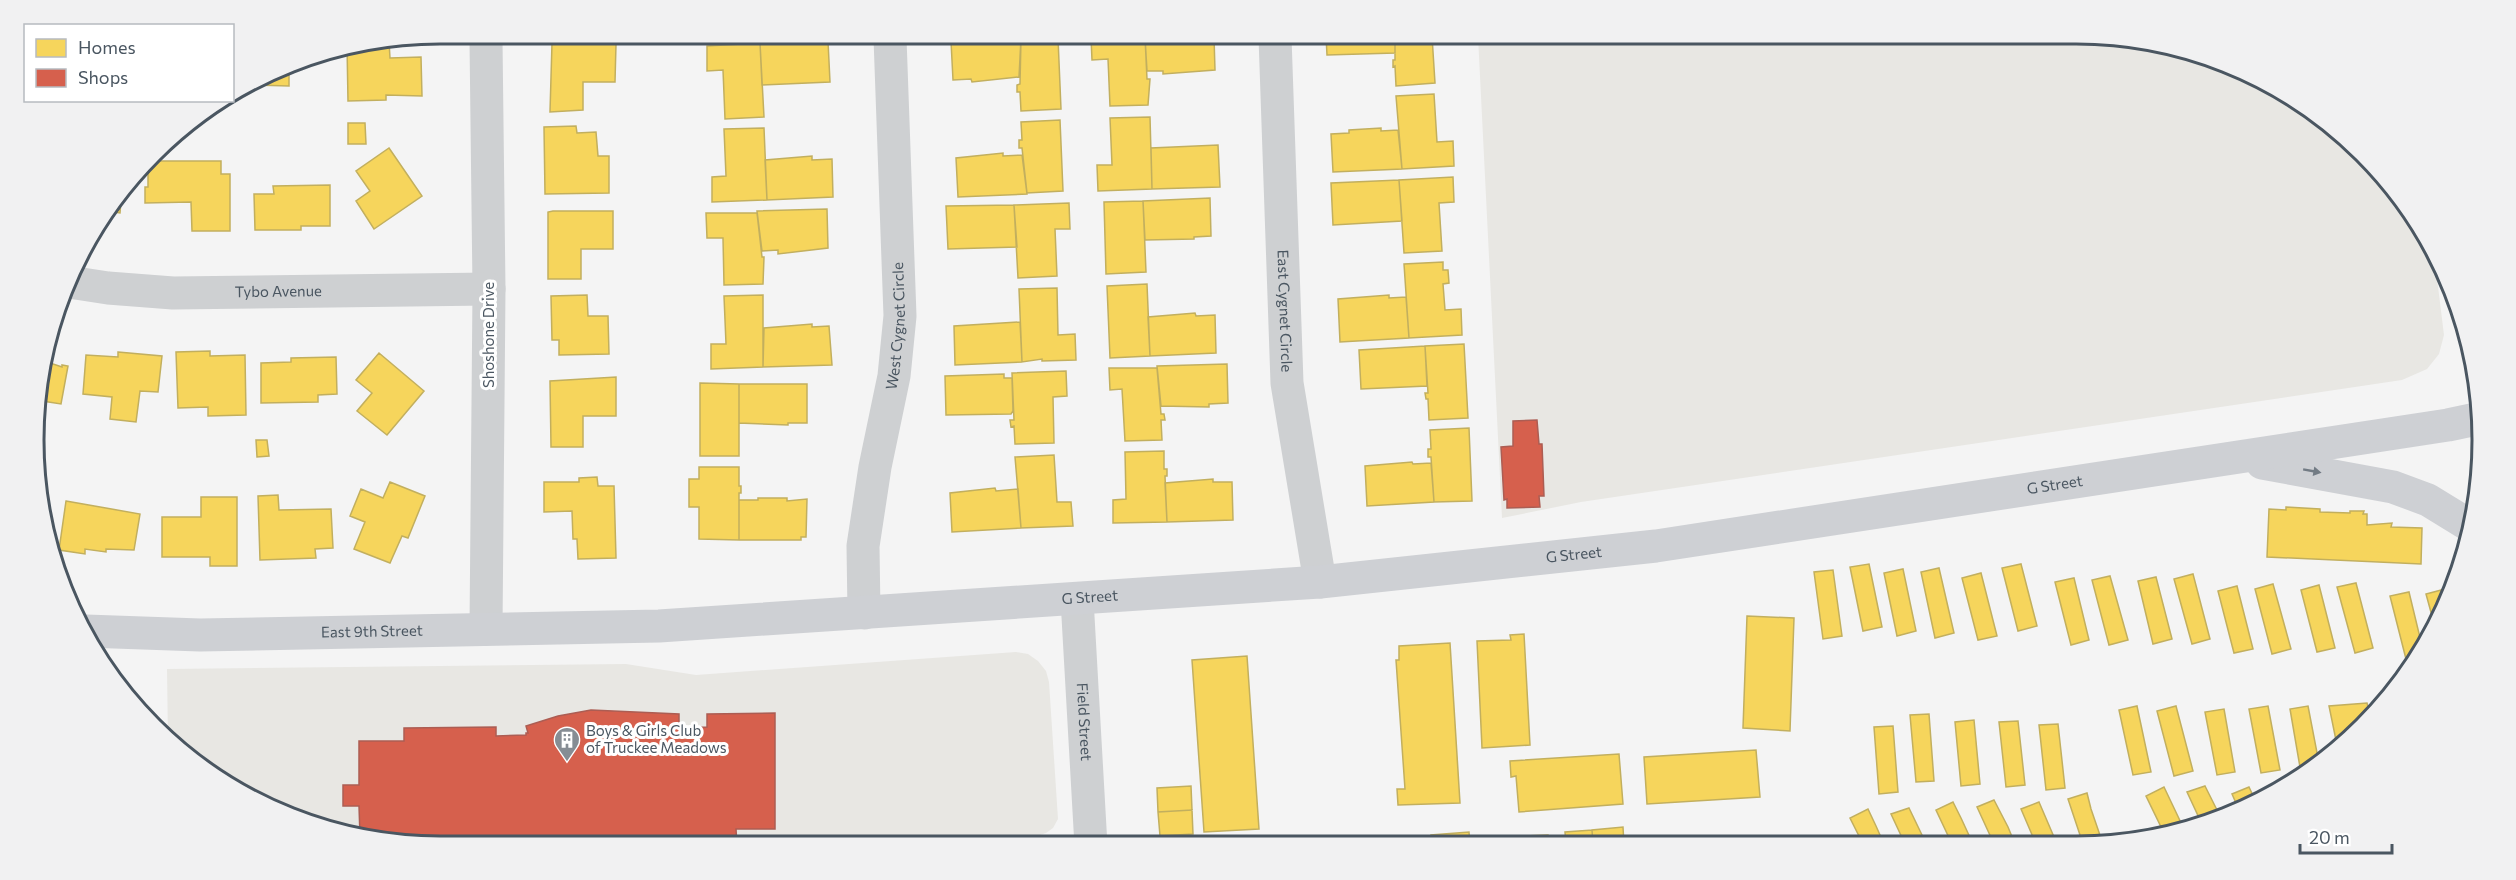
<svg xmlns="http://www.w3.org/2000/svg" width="2516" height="880" font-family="Commissioner,sans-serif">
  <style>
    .commercial { fill: #e8e7e3 }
    .homes { fill: #f6d55c; stroke: #c2af5e; stroke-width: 1.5 }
    .shops { fill: #d6604d; stroke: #ac5d53; stroke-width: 1.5 }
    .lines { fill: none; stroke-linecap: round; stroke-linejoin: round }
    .street { stroke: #ced0d2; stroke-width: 33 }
    .secondary { stroke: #ced0d4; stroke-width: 33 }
    .oneway { fill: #727b84 }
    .labels { text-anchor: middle; stroke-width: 6; stroke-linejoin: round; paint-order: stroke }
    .street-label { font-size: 15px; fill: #4a5661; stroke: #fff }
    .poi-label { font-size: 15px; fill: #4a5661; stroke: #fff; text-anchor: start }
    .rim { fill: none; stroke: #4a5661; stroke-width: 3 }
  </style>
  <rect width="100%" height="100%" fill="#f4f4f4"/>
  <path class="commercial" d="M2076 33 2181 47 2256 75 2323 117 2382 171 2428 236 2433 246 2444 335 2439 354 2427 369 2402 380 1581 502 1502 518 1478 36Z
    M1016 652 1028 654 1038 661 1046 671 1049 682 1058 819 1053 828 1046 833 1034 837 897 846 440 847 335 833 214 778 168 741 167 669 626 664 696 675Z"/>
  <path class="homes" d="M1326 36H1395V53L1327 55Z
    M1395 36H1439H1432L1435 83 1396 86 1395 66 1393 67V60H1395Z
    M1091 37H1145L1147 79H1150L1148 105 1110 106 1108 59 1092 60Z
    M1145 37H1214L1215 70 1163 74V71H1147Z
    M1021 38 1019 77 972 82 971 79 953 80 951 41Z
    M1058 38 1061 109 1021 111 1020 92H1017V85L1020 84 1021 39Z
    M361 41H389L390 58 421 57 422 96 386 95V100L348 101 347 45Z
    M828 41 830 82 762 85 760 43Z
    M552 43 616 44 615 82H583V110L550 112Z
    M760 43 764 117 725 119 723 70 707 71V46Z
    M289 63V86L250 85 285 64Z
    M1434 94 1437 142 1453 141 1454 166 1402 169 1396 96Z
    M1150 117 1152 189 1098 191 1097 165H1112L1110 118Z
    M1060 120 1063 191 1027 193 1022 148H1019V140H1022L1021 122Z
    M348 123H365L366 144H348Z
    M576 126 577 133 596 132 598 156H609V193L545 194 544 127Z
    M764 128 767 200 712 202V177L726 176 724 129Z
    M1381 128V131L1398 130 1402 169 1333 172 1331 134 1349 133V130Z
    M1218 145 1220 187 1152 189 1151 148Z
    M389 148 422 196 374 229 356 201 370 191 356 171Z
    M1003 153V156L1022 155 1027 194 958 197 956 158Z
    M812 156V160L832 159 833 197 767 200 765 160Z
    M148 161H221V174H230V231H192L191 202 145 203V187H148Z
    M1453 177 1454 202 1439 203 1442 251 1404 253 1399 180Z
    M1399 180 1402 221 1333 225 1331 183Z
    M330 185V226H301V230H255L254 194H274L273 186Z
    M122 187 120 213 105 211 117 192Z
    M1210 198 1211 236 1194 237V239L1145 240 1143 201Z
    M1143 201 1146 272 1106 274 1104 202Z
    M1069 203 1070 229H1055L1057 276 1018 278 1014 205Z
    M1014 205 1017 247 948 249 946 206Z
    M827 209 828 248 778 254V250L762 251 757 211Z
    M553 211H613V249H581V279H548V212Z
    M706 213H757L762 257H764L763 284 724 285 723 238H707Z
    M1443 262V270H1448L1449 283 1443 284 1445 310 1461 309 1462 335 1409 338 1404 264Z
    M1147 284 1150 356 1110 358 1107 286Z
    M1057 288 1058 335 1075 334 1076 360 1042 361V359L1022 362 1019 289Z
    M587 295 588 316H608L609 354 559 355V340H552L551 296Z
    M763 295V367L711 369V344H726L724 296Z
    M1389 295V298L1406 297 1409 338 1340 342 1338 299Z
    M1195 313 1196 316 1215 315 1216 353 1150 356 1148 317Z
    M1020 322 1022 362 955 365 954 326Z
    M812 324V327L829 326 832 365 763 367 764 328Z
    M1464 344 1468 418 1429 420 1428 399H1426L1425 393H1428L1425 346Z
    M1425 346 1427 386 1361 389 1359 350Z
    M210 351V356L245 355 246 415 208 416V407L178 408 176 352Z
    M118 352 162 356 158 392 140 391 136 422 110 419 112 397 83 394 86 355 118 357Z
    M379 353 424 391 387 435 357 411 372 393 356 380Z
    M336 357 337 394 318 395V402L261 403V363L291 362V358Z
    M44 361 62 367V365L68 366 61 404 36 400V387Z
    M1227 364 1228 403 1209 404V407L1161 406 1157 366Z
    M1109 368H1157L1161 414H1164L1165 420H1161L1162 440 1125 441 1122 389 1110 390Z
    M1066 371 1067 396 1053 397 1054 443 1015 444 1014 426 1011 427 1010 420H1014L1012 373Z
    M1004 374V378H1012L1013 411 1011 414 946 415 945 376Z
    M616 377V416H583V447H551L550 381Z
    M700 383 739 384V456H700Z
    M739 384H807V423H788V425L739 423Z
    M1469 428 1472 501 1434 502 1431 457H1428V449H1431L1430 430Z
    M256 440H267L269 456 257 457Z
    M1164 451V469H1167V476H1165L1167 522 1113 523V500L1126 499 1125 452Z
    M1054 455 1057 502H1071L1073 526 1021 528 1015 457Z
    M1412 462 1413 464 1431 463 1434 502 1367 506 1365 466Z
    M699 467H739V486H741V493H739V540L699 539V507H689V479H699Z
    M597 477 598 486H614L616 558 578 559 577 539H573L572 511 544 512V482H579V478Z
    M1213 479V482H1232L1233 520 1167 522 1165 483Z
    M390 482 425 496 408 538 402 536 390 563 354 549 365 522 350 516 361 489 383 498Z
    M995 488 996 491 1018 489 1021 528 952 532 950 493Z
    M278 495 279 510 331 509 333 548 315 549 316 558 260 560 258 496Z
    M201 497H237V566H210V557H162V517H201Z
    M758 498H787V501L807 499 806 537H801V540H739V500H758Z
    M66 501 140 514 134 550 106 549V552L85 549V554L59 550Z
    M40 505 50 507 45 535Z
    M2286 507 2320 509V512L2350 513V511H2364L2363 514H2367V525L2392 523 2391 527 2422 528 2421 564 2267 557 2269 509 2286 510Z
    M1869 564 1882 627 1863 631 1850 567Z
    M2021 564 2037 626 2018 631 2002 568Z
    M1939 568 1954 633 1935 638 1921 572Z
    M1903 569 1916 631 1897 636 1884 573Z
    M1833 570 1842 636 1823 639 1814 572Z
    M1981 573 1997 636 1978 640 1962 578Z
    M2193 574 2210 639 2192 644 2174 579Z
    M2110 576 2128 640 2109 645 2092 580Z
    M2156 577 2172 639 2153 644 2138 581Z
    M2074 578 2089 640 2071 645 2055 582Z
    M2356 583 2373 648 2355 653 2337 587Z
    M2273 584 2291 649 2272 654 2255 589Z
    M2319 585 2335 648 2317 652 2301 590Z
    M2237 586 2253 649 2234 653 2218 591Z
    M2445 589 2447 598 2435 627 2426 594Z
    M2409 592 2423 650 2419 655 2406 659 2390 596Z
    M1747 616 1794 618 1790 731 1743 728Z
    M1524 634 1530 745 1482 748 1477 641 1511 640 1510 635Z
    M1450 643 1460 803 1398 805 1397 789H1405L1396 660H1399V646Z
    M1247 656 1259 829 1204 832 1192 660Z
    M131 696 162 736 152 728 128 699Z
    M2367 703 2370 715 2345 746 2338 750 2329 706Z
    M2137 706 2151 772 2133 775 2119 710Z
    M2176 706 2193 771 2174 776 2157 711Z
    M2268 706 2280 770 2261 773 2249 709Z
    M2308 706 2319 763 2301 773 2290 709Z
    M2224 709 2235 772 2217 775 2205 712Z
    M1929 714 1934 781 1916 782 1910 715Z
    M1974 720 1980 784 1961 786 1955 722Z
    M2018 721 2025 785 2006 787 1999 722Z
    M2058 724 2065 788 2046 790 2039 725Z
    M1893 726 1898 792 1879 794 1874 727Z
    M1756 750 1760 797 1647 804 1644 757Z
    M1619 754 1623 804 1519 812 1516 776 1511 777 1510 761Z
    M1191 786 1192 810 1158 812 1157 788Z
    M2205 786 2220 816 2201 822 2187 792Z
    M2164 787 2183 827 2164 833 2146 796Z
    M2249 787 2257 804 2239 810 2232 794Z
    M2087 793 2091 809 2103 844H2083L2068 799Z
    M1994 800 2008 827 2015 844H1994L1977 807Z
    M1953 802 1961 818 1973 844H1952L1936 810Z
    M2039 802 2057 844H2036L2021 809Z
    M1909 808 1922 835 1926 844H1905L1891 814Z
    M1868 809 1876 826 1884 844H1863L1850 818Z
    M1192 810 1193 834 1160 836 1158 812Z
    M1623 827 1624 845H1593L1592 830Z
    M1592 830 1593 845H1566L1565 832Z
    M1469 832 1470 845H1432L1431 835Z
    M1548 835 1549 845H1483V838Z"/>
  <path class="shops" d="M1537 420 1539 444H1542L1544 496H1539L1540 507 1507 508V499L1504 500 1501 447 1513 446V421Z
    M591 710 679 714V728L707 727V714L775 713V829H736L737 846 440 847 360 836 359 806H343V785H359V741H404V728L496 727V736L526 735V733H528L526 726 558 716Z"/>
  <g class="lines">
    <g class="street">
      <path id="s1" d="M1275 37 1287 383 1320 582"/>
      <path d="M486 40 489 289 486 629"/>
      <path id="s2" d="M69 282 108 288 173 293 489 289"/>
      <path id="s3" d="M1077 599 1091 846"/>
      <path id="s4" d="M864 613 863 546 875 467 894 376 900 316 890 38"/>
    </g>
    <g class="secondary">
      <path d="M2262 463 2393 487 2428 500 2472 527"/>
      <path id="s5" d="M86 631 200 635 659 626 1320 582 1656 546 2448 425 2481 418"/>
    </g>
  </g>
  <defs><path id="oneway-solid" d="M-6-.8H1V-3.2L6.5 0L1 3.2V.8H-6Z" transform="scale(1.5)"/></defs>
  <use class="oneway" href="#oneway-solid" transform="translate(2312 471) rotate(10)"/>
  <defs>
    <symbol id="building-pin" viewBox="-11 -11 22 30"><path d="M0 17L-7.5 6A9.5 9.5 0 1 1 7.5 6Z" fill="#868d94" stroke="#fff"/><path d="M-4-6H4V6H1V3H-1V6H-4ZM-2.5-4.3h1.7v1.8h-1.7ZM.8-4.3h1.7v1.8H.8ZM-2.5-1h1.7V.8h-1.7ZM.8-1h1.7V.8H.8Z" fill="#fff"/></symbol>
  </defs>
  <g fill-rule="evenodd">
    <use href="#building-pin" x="552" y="725" width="30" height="40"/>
  </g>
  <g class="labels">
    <g class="street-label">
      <text dy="5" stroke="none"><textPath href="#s2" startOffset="210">Tybo Avenue</textPath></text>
      <text dy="5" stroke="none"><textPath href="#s1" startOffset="274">East Cygnet Circle</textPath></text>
      <text dy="5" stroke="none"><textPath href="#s4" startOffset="290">West Cygnet Circle</textPath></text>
      <text transform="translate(489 335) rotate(-90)" y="5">Shoshone Drive</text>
      <text dy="5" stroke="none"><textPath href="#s5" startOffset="1977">G Street</textPath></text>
      <text dy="5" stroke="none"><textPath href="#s5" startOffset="1491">G Street</textPath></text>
      <text dy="5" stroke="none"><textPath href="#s5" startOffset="1005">G Street</textPath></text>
      <text dy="5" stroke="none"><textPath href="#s5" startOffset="286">East 9th Street</textPath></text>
      <text dy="5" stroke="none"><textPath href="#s3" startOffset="123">Field Street</textPath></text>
    </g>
    <g class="poi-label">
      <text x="586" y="736">Boys &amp; Girls Club<tspan x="586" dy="17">of Truckee Meadows</tspan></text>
    </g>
  </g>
  <path d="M0 0H2516V880H0ZM440 44H2076A396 396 0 0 1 2472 440V440A396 396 0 0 1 2076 836H440A396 396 0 0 1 44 440V440A396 396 0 0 1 440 44Z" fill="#f1f1f2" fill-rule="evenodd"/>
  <path class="rim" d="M440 44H2076A396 396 0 0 1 2472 440V440A396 396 0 0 1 2076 836H440A396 396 0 0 1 44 440V440A396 396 0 0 1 440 44Z"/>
  <rect x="24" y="24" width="210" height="78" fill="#ffffff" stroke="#b7bbc0" stroke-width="1.5"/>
  <rect x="36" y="39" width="30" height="18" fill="#f6d55c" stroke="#b7bbc0" stroke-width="1.5"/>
  <text x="78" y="54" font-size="18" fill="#4a5661">Homes</text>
  <rect x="36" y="69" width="30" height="18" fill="#d6604d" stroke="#b7bbc0" stroke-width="1.5"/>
  <text x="78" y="84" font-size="18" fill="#4a5661">Shops</text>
  <path d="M2300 844v9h92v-9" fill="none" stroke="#4a5661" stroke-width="3"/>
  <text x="2309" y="844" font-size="18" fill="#4a5661" stroke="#ffffff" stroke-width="4.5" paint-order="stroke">20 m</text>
</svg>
